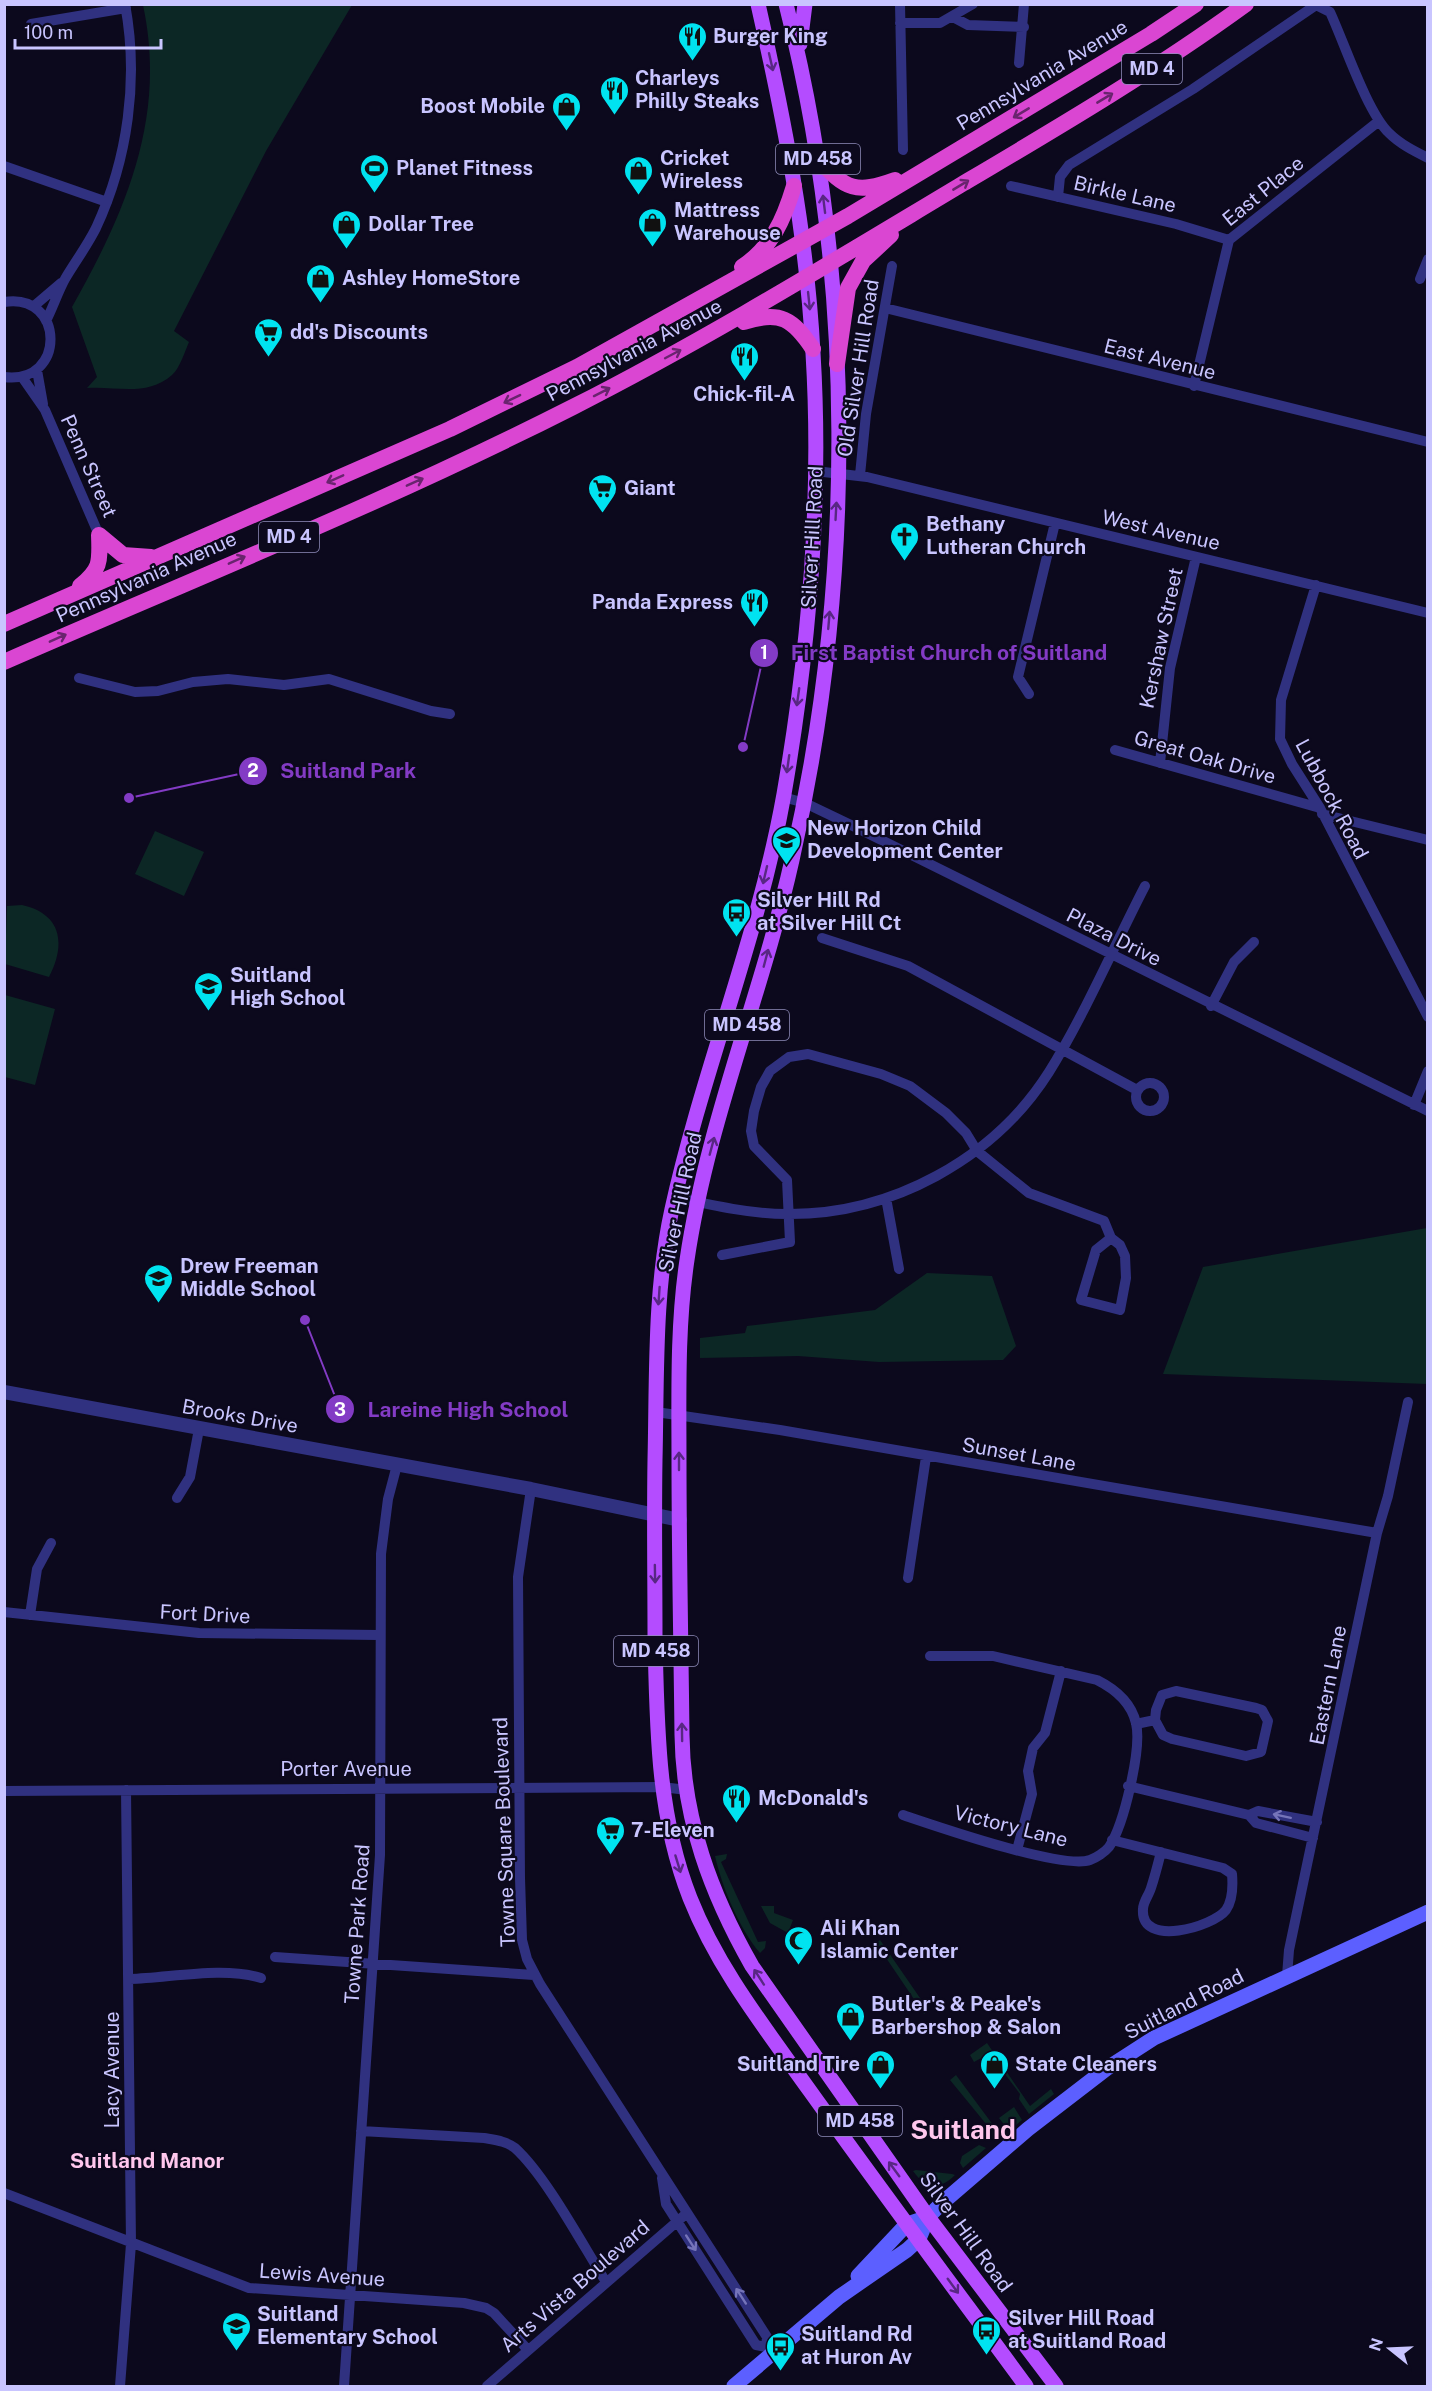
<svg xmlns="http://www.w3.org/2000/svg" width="1432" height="2391" font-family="'Public Sans',sans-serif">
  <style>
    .green { fill: #0c2725 }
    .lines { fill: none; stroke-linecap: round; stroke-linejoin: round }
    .minor { stroke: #303180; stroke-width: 10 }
    .tertiary { stroke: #303180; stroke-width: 14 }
    .secondary { stroke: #5c5fff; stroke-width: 15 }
    .primary { stroke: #b44cff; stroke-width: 15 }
    .trunk { stroke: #da46d2; stroke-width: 16 }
    .oneway { stroke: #582783 }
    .oneway2 { stroke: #69246e }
    .oneway3 { stroke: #7574b9 }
    .labels { text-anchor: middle; stroke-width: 4.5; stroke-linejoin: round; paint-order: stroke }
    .shield { fill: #0c091d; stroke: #908dbb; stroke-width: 1.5 }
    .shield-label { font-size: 18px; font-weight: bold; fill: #c9c5ff }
    .poi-label { font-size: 20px; font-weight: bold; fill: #c9c5ff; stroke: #0c091d; text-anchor: start }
    .street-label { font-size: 20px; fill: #c9c5ff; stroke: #0c091d }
    .neighbourhood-label { font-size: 21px; font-weight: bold; fill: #ffc7ed; stroke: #0c091d }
    .district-label { font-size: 26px; font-weight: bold; fill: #ffc7ed; stroke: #0c091d }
    .leader { fill: none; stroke: #833bc5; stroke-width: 2 }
    .callout-dot { fill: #833bc5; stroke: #0c091d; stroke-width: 2 }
    .mark-label { font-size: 18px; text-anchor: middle; font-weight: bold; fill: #fff }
    .callout-label { font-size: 21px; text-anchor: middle; font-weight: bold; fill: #833bc5; stroke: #0c091d; stroke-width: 4.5; stroke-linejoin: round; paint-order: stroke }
  </style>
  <rect width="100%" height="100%" fill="#0c091d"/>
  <path class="green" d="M143 5H352L266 151 174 331 189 342C185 351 180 368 172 375 147 397 117 386 87 388L97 377 72 307C126 211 167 117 143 5Z
    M155 831 204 852 184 896 135 874Z
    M22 905C62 914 66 944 49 977L5 964 7 906Z
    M5 995 55 1009 35 1085 5 1077Z
    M1427 1228V1384L1163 1374 1203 1267Z
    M927 1273 992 1276 1016 1346 1003 1360 879 1362 798 1356 700 1358V1338L745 1333 747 1326 875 1310Z
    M727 1854 726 1859 721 1862 758 1942 766 1941 765 1948 760 1953C739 1928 722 1887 715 1856Z
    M761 1906H774V1913L793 1920 788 1933 770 1923Z
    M880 1940 929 2011 924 2014 876 1943Z
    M987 2043 1030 2106 1051 2089 1054 2094 1029 2114 1019 2099 1020 2094 995 2061 985 2056 974 2062 970 2055Z
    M956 2075 1002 2137 994 2141 990 2135 991 2130 950 2080Z
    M1014 2107 1022 2120 1009 2131 999 2118Z
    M979 2145 986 2148 963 2168 960 2163 962 2156Z
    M916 2170 952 2174 955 2175C939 2191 925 2188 913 2171Z"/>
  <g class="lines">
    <path class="minor" d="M900 4 903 150
      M953 17 968 25 1024 27
      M900 23H940L973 4
      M31 24 126 8
      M1019 63 1024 4
      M4 166 107 202
      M1011 186 1176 224 1229 240
      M1058 197 1060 177 1069 165 1193 89 1316 5 1330 12C1344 42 1367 112 1389 133 1400 144 1414 151 1428 158
      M1420 279 1428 259
      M4 302C65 292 67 385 4 377
      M34 306 61 283
      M885 308 1428 442
      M46 321C53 307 58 292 65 279 75 262 87 246 96 228 128 159 139 79 125 4
      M37 370 43 404
      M22 377 45 410 99 535
      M1194 386 1229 240 1379 121
      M815 471 867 477 1428 613
      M860 475 866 414 892 266
      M1316 585 1281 700 1280 739 1292 764 1320 808 1428 1017
      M79 678 135 692 158 691 193 682 228 679 284 685 329 679 431 711 450 714
      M1029 694 1018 677 1055 523
      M1115 750 1320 808
      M1160 763 1170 668 1196 557
      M783 797 805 803 853 826 1428 1111
      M1322 814 1428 840
      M822 938 908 966 1137 1090
      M1211 1006 1234 962 1254 942
      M1136 1097a14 14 0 1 1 28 0a14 14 0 1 1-28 0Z
      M1414 1105 1428 1071
      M675 1197C711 1205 750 1214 787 1214 891 1215 994 1159 1049 1072 1084 1016 1114 946 1145 886
      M886 1198 899 1269
      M722 1255 790 1242 787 1180 754 1146 751 1131 754 1111 761 1087 770 1071 789 1057 808 1054 881 1074 910 1086 946 1113 966 1133 977 1151 1029 1193 1104 1221 1111 1238 1120 1245 1125 1256 1126 1278 1120 1310 1081 1300 1096 1250 1111 1238
      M656 1412 780 1430 1377 1533
      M531 1489 518 1577 520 1878 522 1940 527 1959 540 1984 767 2337 766 2347
      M177 1498 190 1477 199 1429
      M908 1578 926 1457
      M4 1612 199 1633 379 1635
      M30 1615 37 1569 51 1543
      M1136 1724 1155 1720 1163 1735 1172 1739 1246 1756 1261 1752 1268 1721 1262 1710 1256 1708 1176 1691 1162 1695 1156 1710 1155 1720
      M1128 1786 1249 1815 1256 1823 1313 1838
      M4 1791 662 1787 687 1790
      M903 1815C936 1826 1062 1870 1090 1860 1096 1858 1105 1852 1109 1847 1124 1825 1142 1748 1136 1723 1131 1702 1115 1689 1097 1680L993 1656H930
      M1249 1815 1258 1811 1317 1822
      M1112 1840 1223 1868 1232 1874C1233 1886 1233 1900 1226 1910 1213 1927 1140 1948 1143 1909 1143 1902 1149 1895 1151 1888 1155 1876 1158 1864 1161 1852
      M1017 1850 1032 1794 1028 1771 1033 1748 1045 1733 1061 1671
      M275 1957 534 1975
      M1287 1976 1289 1950 1377 1533 1388 1496 1408 1402
      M130 1979C170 1978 223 1966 261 1978
      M361 2131 484 2138C495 2140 506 2141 515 2148 546 2176 582 2244 606 2282
      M662 2178 666 2204 756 2345 766 2347
      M4 2193 249 2288 464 2303 486 2308 494 2313 528 2350
      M120 2386 131 2244 126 1790
      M344 2386 380 1855 381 1554 388 1499 397 1465
      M487 2386 687 2213"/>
    <path class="tertiary" d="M4 1392 531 1489 680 1520"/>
    <path class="secondary" d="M858 2276 907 2224 919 2220
      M734 2386 839 2297 907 2250 919 2239 928 2217 942 2203 1028 2129 1106 2069 1154 2038 1428 1912"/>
    <path class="primary" d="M758 4C784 119 807 236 813 353 822 500 809 649 784 794 759 935 703 1069 672 1209 654 1291 657 1376 655 1460 654 1519 655 1578 655 1637 657 1726 657 1814 690 1898 718 1969 766 2029 810 2091 881 2190 954 2288 1026 2386
      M786 4C856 281 855 581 792 860 762 994 707 1123 687 1260 677 1326 679 1395 679 1462 679 1553 681 1644 682 1735 683 1819 711 1894 752 1966L928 2217 1056 2386
      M800 44 805 4"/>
    <path class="trunk" d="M818 159C846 190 856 194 895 180
      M742 267C772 247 784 219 794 186
      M744 322C780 310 793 319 813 349
      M837 364 848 288 863 261 891 235
      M99 535 123 555 151 557
      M80 586C101 569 100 562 99 535
      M4 624 450 429 577 367 848 216 1151 34 1196 4
      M4 662C194 579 388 501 573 407 705 340 832 262 959 186 1057 128 1154 71 1246 4"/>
  </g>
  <defs><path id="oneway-shaft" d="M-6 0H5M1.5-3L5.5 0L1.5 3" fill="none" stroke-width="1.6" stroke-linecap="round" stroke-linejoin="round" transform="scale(1.5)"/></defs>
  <g class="oneway">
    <use href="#oneway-shaft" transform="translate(771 62) rotate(77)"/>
    <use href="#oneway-shaft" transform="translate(824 204) rotate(-97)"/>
    <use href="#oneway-shaft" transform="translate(809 301) rotate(84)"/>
    <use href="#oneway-shaft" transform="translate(836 511) rotate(-87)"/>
    <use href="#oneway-shaft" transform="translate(829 620) rotate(-85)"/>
    <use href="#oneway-shaft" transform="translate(798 697) rotate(98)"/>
    <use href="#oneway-shaft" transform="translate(788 764) rotate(98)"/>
    <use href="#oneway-shaft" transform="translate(765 875) rotate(103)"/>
    <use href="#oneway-shaft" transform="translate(766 958) rotate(-75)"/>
    <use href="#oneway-shaft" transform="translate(712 1146) rotate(-75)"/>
    <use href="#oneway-shaft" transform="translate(659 1296) rotate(94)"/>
    <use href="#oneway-shaft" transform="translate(679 1461) rotate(-90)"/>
    <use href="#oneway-shaft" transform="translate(655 1574) rotate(89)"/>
    <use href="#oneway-shaft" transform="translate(682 1732) rotate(-91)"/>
    <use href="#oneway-shaft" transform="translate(678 1864) rotate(73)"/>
    <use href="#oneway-shaft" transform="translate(759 1977) rotate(-123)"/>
    <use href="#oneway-shaft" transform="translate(894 2169) rotate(-126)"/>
    <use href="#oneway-shaft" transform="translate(953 2286) rotate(54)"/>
  </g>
  <g class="oneway2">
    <use href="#oneway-shaft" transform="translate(1105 98) rotate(-31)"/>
    <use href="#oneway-shaft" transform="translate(1021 113) rotate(149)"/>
    <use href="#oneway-shaft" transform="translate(961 185) rotate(-31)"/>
    <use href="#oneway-shaft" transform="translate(673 354) rotate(-28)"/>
    <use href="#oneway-shaft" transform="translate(602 392) rotate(-27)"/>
    <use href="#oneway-shaft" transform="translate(512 399) rotate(154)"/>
    <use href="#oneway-shaft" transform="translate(335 479) rotate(156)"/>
    <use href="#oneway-shaft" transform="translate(415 482) rotate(-24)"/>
    <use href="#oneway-shaft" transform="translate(237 560) rotate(-24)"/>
    <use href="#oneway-shaft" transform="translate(58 638) rotate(-24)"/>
  </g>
  <g class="oneway3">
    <use href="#oneway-shaft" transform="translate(1282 1816) rotate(-168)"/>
    <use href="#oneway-shaft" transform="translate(691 2243) rotate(57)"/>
    <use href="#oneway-shaft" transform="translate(741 2296) rotate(-123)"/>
  </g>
  <defs>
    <symbol id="restaurant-pin" viewBox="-11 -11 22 30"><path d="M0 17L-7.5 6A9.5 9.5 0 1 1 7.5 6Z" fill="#00e3f0" stroke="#0c091d"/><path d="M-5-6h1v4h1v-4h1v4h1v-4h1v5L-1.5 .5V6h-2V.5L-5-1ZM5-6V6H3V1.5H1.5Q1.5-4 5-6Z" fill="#111"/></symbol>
    <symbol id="shop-pin" viewBox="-11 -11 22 30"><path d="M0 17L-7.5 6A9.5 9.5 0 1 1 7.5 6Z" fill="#00e3f0" stroke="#0c091d"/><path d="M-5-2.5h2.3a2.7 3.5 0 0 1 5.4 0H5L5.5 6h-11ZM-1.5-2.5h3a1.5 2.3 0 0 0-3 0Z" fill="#111"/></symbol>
    <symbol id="stadium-pin" viewBox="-11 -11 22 30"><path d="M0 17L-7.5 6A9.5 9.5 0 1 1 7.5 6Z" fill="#00e3f0" stroke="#0c091d"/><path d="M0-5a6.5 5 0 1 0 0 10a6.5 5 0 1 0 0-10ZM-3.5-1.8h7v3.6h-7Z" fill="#111"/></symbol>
    <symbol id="supermarket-pin" viewBox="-11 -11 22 30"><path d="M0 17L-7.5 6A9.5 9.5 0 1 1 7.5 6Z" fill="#00e3f0" stroke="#0c091d"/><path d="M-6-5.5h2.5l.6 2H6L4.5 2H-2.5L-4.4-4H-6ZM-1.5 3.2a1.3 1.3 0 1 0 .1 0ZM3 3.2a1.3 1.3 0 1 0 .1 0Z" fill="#111"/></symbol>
    <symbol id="church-pin" viewBox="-11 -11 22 30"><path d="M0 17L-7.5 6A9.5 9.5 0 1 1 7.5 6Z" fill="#00e3f0" stroke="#0c091d"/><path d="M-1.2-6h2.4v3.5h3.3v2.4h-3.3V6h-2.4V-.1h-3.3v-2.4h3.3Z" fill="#111"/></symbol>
    <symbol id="school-pin" viewBox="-11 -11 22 30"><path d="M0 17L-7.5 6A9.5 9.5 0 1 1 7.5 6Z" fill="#00e3f0" stroke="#0c091d"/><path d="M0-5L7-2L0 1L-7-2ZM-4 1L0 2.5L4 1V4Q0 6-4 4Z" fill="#111"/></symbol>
    <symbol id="bus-pin" viewBox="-11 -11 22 30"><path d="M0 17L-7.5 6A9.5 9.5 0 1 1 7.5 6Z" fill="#00e3f0" stroke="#0c091d"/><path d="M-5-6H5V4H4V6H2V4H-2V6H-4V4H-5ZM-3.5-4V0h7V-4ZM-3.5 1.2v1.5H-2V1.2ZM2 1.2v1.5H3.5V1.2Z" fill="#111"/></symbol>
    <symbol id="mosque-pin" viewBox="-11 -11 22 30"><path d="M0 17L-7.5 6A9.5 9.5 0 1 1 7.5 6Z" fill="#00e3f0" stroke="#0c091d"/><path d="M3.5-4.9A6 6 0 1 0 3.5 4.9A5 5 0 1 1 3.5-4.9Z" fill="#111"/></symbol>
  </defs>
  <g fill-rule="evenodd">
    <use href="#restaurant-pin" x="676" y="20" width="33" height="45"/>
    <use href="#restaurant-pin" x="598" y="74" width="33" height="45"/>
    <use href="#shop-pin" x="550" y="90" width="33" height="45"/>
    <use href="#stadium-pin" x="358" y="152" width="33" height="45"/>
    <use href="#shop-pin" x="622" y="154" width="33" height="45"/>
    <use href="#shop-pin" x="636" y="206" width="33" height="45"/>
    <use href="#shop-pin" x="330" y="208" width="33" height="45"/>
    <use href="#shop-pin" x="304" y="262" width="33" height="45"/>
    <use href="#supermarket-pin" x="252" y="316" width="33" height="45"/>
    <use href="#restaurant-pin" x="728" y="340" width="33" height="45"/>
    <use href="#supermarket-pin" x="586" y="472" width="33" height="45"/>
    <use href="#church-pin" x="888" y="520" width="33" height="45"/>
    <use href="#restaurant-pin" x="738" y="586" width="33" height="45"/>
    <use href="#school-pin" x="770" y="824" width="33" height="45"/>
    <use href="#bus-pin" x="720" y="896" width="33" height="45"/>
    <use href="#school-pin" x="192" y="970" width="33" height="45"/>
    <use href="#school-pin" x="142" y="1262" width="33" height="45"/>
    <use href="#restaurant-pin" x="720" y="1782" width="33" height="45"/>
    <use href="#supermarket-pin" x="594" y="1814" width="33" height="45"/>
    <use href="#mosque-pin" x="782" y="1924" width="33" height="45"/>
    <use href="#shop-pin" x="834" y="2000" width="33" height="45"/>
    <use href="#shop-pin" x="864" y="2048" width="33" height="45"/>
    <use href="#shop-pin" x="978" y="2048" width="33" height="45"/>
    <use href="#school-pin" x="220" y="2310" width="33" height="45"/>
    <use href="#bus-pin" x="970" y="2314" width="33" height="45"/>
    <use href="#bus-pin" x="764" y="2330" width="33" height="45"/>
  </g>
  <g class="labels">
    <g class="shield">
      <rect x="1122" y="54" width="60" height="30" rx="4.5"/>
      <rect x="776" y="144" width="84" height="30" rx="4.5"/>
      <rect x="259" y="522" width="60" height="30" rx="4.5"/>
      <rect x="705" y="1010" width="84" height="30" rx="4.5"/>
      <rect x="614" y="1636" width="84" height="30" rx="4.5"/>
      <rect x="818" y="2106" width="84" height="30" rx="4.5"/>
    </g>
    <g class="shield-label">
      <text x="1152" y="75">MD 4</text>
      <text x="818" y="165">MD 458</text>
      <text x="289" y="543">MD 4</text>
      <text x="747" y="1031">MD 458</text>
      <text x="656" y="1657">MD 458</text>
      <text x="860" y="2127">MD 458</text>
    </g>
    <g class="poi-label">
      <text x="713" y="43">Burger King</text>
      <text x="635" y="85">Charleys<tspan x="635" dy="23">Philly Steaks</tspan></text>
      <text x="545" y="113" text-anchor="end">Boost Mobile</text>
      <text x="660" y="165">Cricket<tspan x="660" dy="23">Wireless</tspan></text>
      <text x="396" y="175">Planet Fitness</text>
      <text x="674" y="217">Mattress<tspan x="674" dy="23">Warehouse</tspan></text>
      <text x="368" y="231">Dollar Tree</text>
      <text x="342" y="285">Ashley HomeStore</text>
      <text x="290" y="339">dd's Discounts</text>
      <text x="744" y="401" text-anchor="middle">Chick-fil-A</text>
      <text x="624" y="495">Giant</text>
      <text x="926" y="531">Bethany<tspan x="926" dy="23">Lutheran Church</tspan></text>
      <text x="733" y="609" text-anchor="end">Panda Express</text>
      <text x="807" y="835">New Horizon Child<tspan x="807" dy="23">Development Center</tspan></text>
      <text x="757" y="907">Silver Hill Rd<tspan x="757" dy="23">at Silver Hill Ct</tspan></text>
      <text x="230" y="982">Suitland<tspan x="230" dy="23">High School</tspan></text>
      <text x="180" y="1273">Drew Freeman<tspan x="180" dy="23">Middle School</tspan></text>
      <text x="758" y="1805">McDonald's</text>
      <text x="631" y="1837">7-Eleven</text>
      <text x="820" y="1935">Ali Khan<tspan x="820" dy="23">Islamic Center</tspan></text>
      <text x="871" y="2011">Butler's &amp; Peake's<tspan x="871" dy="23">Barbershop &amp; Salon</tspan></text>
      <text x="860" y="2071" text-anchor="end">Suitland Tire</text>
      <text x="1015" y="2071">State Cleaners</text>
      <text x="257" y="2321">Suitland<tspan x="257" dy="23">Elementary School</tspan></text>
      <text x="1008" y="2325">Silver Hill Road<tspan x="1008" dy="23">at Suitland Road</tspan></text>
      <text x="801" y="2341">Suitland Rd<tspan x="801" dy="23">at Huron Av</tspan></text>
    </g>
    <g class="street-label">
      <text transform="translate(1042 75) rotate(-31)" y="7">Pennsylvania Avenue</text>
      <text transform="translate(1263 191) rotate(-39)" y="7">East Place</text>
      <text transform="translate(1125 194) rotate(13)" y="7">Birkle Lane</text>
      <text transform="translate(634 350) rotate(-28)" y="7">Pennsylvania Avenue</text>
      <text transform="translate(1160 359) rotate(14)" y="7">East Avenue</text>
      <text transform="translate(858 368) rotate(-81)" y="7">Old Silver Hill Road</text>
      <text transform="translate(89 466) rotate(66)" y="7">Penn Street</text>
      <text transform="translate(1161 530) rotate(13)" y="7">West Avenue</text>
      <text transform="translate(812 537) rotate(-87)" y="7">Silver Hill Road</text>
      <text transform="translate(146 577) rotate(-24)" y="7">Pennsylvania Avenue</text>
      <text transform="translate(1161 638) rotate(-78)" y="7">Kershaw Street</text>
      <text transform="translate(1205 757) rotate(16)" y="7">Great Oak Drive</text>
      <text transform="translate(1332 799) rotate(62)" y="7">Lubbock Road</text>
      <text transform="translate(1114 937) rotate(27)" y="7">Plaza Drive</text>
      <text transform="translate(680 1202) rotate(-78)" y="7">Silver Hill Road</text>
      <text transform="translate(240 1416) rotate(10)" y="7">Brooks Drive</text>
      <text transform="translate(1019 1454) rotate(10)" y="7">Sunset Lane</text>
      <text transform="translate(205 1614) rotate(3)" y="7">Fort Drive</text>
      <text transform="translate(1328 1685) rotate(-79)" y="7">Eastern Lane</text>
      <text x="346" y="1776">Porter Avenue</text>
      <text transform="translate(1011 1826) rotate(14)" y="7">Victory Lane</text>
      <text transform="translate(504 1832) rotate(-92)" y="7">Towne Square Boulevard</text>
      <text transform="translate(357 1924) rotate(-86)" y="7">Towne Park Road</text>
      <text transform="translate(1184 2004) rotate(-27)" y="7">Suitland Road</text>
      <text transform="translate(112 2070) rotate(-90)" y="7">Lacy Avenue</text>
      <text transform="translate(966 2232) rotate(54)" y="7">Silver Hill Road</text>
      <text transform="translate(322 2275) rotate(4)" y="7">Lewis Avenue</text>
      <text transform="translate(575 2286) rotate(-41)" y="7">Arts Vista Boulevard</text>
    </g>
    <g class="neighbourhood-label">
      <text x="147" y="2168">Suitland Manor</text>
    </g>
    <g class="district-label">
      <text x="963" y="2139">Suitland</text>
    </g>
  </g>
  <path class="leader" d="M743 747L764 653M129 798L253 771M305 1320L340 1409"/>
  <g class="callout-dot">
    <circle cx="743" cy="747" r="6"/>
    <circle cx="129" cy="798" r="6"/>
    <circle cx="305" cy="1320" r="6"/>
    <circle cx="764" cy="653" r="15"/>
    <circle cx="253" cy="771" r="15"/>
    <circle cx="340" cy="1409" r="15"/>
  </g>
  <g class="mark-label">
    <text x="764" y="659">1</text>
    <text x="253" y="777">2</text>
    <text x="340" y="1416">3</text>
  </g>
  <g class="callout-label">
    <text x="949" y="660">First Baptist Church of Suitland</text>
    <text x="348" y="778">Suitland Park</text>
    <text x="468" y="1417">Lareine High School</text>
  </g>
  <rect width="1432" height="2391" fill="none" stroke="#c9c5ff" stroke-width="12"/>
  <g transform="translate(1390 2349) rotate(288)" stroke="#0c091d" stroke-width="4.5" paint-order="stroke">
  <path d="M0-4.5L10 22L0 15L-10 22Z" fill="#c9c5ff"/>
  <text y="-9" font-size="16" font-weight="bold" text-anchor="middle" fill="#c9c5ff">N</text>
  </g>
  <path d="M15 39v9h146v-9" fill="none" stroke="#c9c5ff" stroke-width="3"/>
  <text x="24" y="39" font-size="18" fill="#c9c5ff" stroke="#0c091d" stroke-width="4.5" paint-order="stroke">100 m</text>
</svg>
